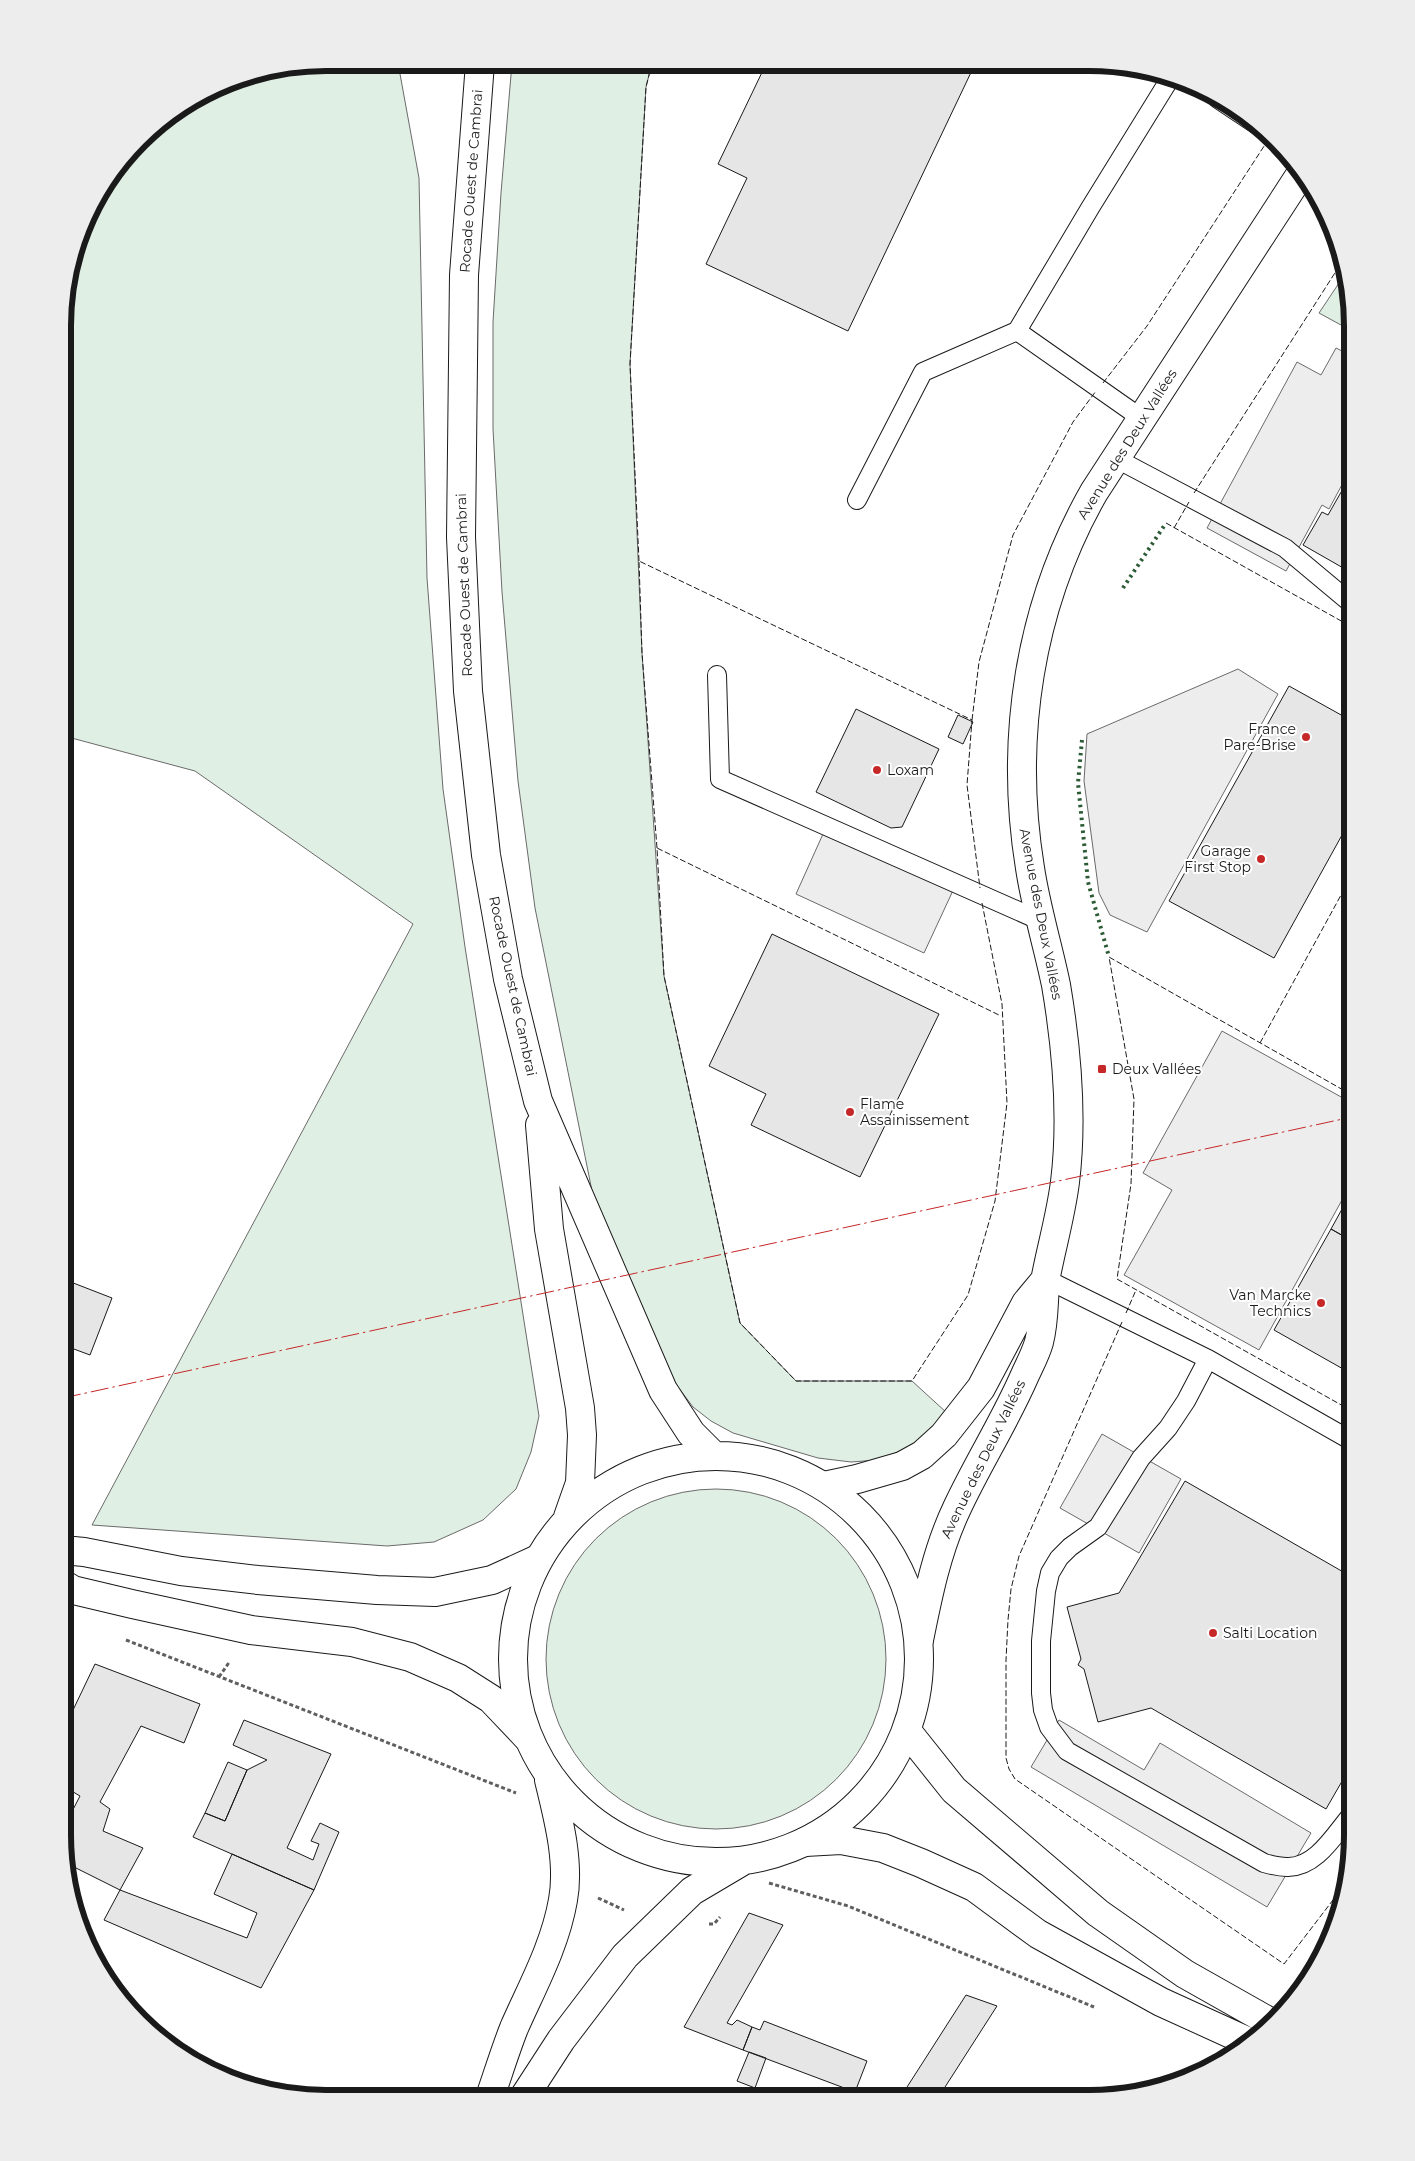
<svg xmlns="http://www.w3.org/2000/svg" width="1415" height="2161" font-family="Montserrat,sans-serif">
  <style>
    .green { fill: #e0efe3; stroke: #6a6a6a }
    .parking { fill: #ededed; stroke: #6a6a6a }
    .building { fill: #e6e6e6; stroke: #1a1a1a }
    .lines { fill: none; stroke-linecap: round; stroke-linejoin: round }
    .service-casing { stroke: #1a1a1a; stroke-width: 20 }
    .minor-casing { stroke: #1a1a1a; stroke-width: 30 }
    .secondary-casing { stroke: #1a1a1a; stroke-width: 30 }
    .primary-casing { stroke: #1a1a1a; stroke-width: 30 }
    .trunk-casing { stroke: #1a1a1a; stroke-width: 30 }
    .path { stroke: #5f5f5f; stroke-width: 3; stroke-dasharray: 4 2.5; stroke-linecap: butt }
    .service { stroke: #fff; stroke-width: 18 }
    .minor { stroke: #fff; stroke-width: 28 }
    .secondary { stroke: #fff; stroke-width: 28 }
    .primary { stroke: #fff; stroke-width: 28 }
    .trunk { stroke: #fff; stroke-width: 28 }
    .hedge { stroke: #2b5a34; stroke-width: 4; stroke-dasharray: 2.5 4; stroke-linecap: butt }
    .fence { stroke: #1a1a1a; stroke-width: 1; stroke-dasharray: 6 2.5; stroke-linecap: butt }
    .power { stroke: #c62828; stroke-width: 1; stroke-dasharray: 18 4 2.5 4; stroke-linecap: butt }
    .poi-dot { fill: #c62828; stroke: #fff; stroke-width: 2 }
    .labels { text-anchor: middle; stroke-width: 4; stroke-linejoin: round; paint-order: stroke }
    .street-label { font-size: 14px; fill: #1a1a1a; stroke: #fff }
    .poi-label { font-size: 14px; fill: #1a1a1a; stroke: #fff; text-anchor: start }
    .rim { fill: none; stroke: #1a1a1a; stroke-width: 6 }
  </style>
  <rect width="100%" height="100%" fill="#fff"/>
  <path class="green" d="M326 63H398L419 178 427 578 443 789 465 947 539 1416 531 1452 516 1489 483 1520 434 1542 387 1546 92 1525 413 924 195 771 64 736 65 292 90 209 152 128 225 82Z
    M512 63H652L646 87 630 364 642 653 664 976 740 1323 796 1381H912L947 1413 916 1445 877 1460 851 1462 818 1458 733 1433 711 1421 693 1407 675 1383 611 1240 592 1191 535 908 518 781 502 592 493 429V322L501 193Z
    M1343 277 1352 326V331L1319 313Z
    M546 1659a170 170 0 1 1 340 0a170 170 0 1 1-340 0Z"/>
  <path class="parking" d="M1336 348 1352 356V466L1329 509 1322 505 1286 571 1207 528 1297 362 1321 375Z
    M1238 669 1278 694 1147 932 1110 915 1099 893 1084 781 1087 734Z
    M827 825 956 884 924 953 796 894Z
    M1222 1031 1352 1103V1182L1259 1350 1124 1275 1172 1190 1143 1173Z
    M1102 1434 1181 1479 1139 1553 1060 1508Z
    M1059 1720 1144 1770 1160 1743 1311 1833 1267 1907 1031 1767Z"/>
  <path class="building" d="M766 64H975L848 331 706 264 747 178 718 164Z
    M1352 473V573L1303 545 1322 512 1328 515Z
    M1289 686 1352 721V817L1274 958 1169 901Z
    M856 709 939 749 902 827 891 828 816 792Z
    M958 715 973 722 963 744 948 737Z
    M772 934 939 1014 860 1177 751 1125 766 1094 709 1066Z
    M1352 1191V1241L1331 1229Z
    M1331 1229 1352 1241V1374L1274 1330Z
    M63 1279 112 1298 90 1355 63 1345Z
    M1185 1481 1352 1577V1764L1326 1809 1151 1708 1098 1722 1084 1669 1078 1665 1081 1659 1067 1607 1119 1593Z
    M95 1664 200 1704 184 1743 141 1726 100 1802 110 1809 103 1831 143 1848 120 1890 68 1864 62 1835 63 1829 80 1796 63 1786V1731Z
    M244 1720 331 1754 287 1848 313 1860 319 1844 311 1841 320 1823 339 1832 314 1890 193 1837 205 1813 225 1821 247 1770 267 1760 233 1745Z
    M228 1762 247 1770 225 1821 205 1813Z
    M232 1854 314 1890 261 1988 104 1920 120 1890 247 1938 257 1913 214 1894Z
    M749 1913 783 1925 727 2023 732 2025 737 2020 752 2027 743 2050 684 2027Z
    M966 1995 997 2006 938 2098H900Z
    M764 2021 867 2061 855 2092 743 2050 752 2027 760 2030Z
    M749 2052 766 2058 755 2088 737 2081Z"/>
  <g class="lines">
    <defs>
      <path id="service" d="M1218 99 1257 125
        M1141 418 1017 331 1090 208 1171 77
        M1115 458 1285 548 1352 604
        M857 500 923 372 1017 331
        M717 675 720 779 1041 921
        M1046 1279 1208 1359 1352 1441
        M1208 1359 1186 1401 1168 1428 1141 1458 1098 1527 1070 1547 1059 1558 1050 1573 1046 1591 1041 1641V1693L1043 1710 1049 1727 1067 1751 1264 1863C1271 1865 1279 1867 1287 1867 1316 1868 1335 1834 1352 1814"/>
      <path id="minor" d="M824 1486 857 1479 902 1466 922 1455 944 1435 981 1388 1026 1303 1046 1279
        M919 1640C928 1595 937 1550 957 1508 978 1463 1005 1421 1025 1375 1030 1364 1036 1353 1039 1342 1045 1320 1043 1298 1046 1276 1052 1245 1061 1214 1065 1182 1073 1117 1067 1050 1056 985 1048 946 1036 908 1030 868 1009 739 1029 606 1094 492L1302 172"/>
      <path id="secondary" d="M907 1731 954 1790 1098 1913 1185 1974 1270 2022
        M805 1842 841 1840 883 1848 921 1863 974 1887 1038 1934 1161 2002 1251 2043"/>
      <path id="primary" d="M63 1550 84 1552 181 1571 258 1580 377 1590 435 1592 492 1580 538 1559
        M63 1584 73 1590 132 1604 251 1630 352 1642 410 1657 458 1678 491 1699 528 1738"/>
      <path id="trunk" d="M480 63 464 275 461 537 468 691 486 855 508 979 538 1101 663 1390 691 1433 714 1456
        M540 1125 549 1229 580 1408 582 1435 580 1483 568 1517
        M513 1659a203 203 0 1 1 406 0a203 203 0 1 1-406 0Z
        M490 2097C498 2074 505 2051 514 2028 532 1987 555 1946 563 1900 570 1862 558 1817 549 1780
        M524 2097 561 2040 625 1956 692 1891 741 1862"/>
    </defs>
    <use href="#service" class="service-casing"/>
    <use href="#minor" class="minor-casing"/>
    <use href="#secondary" class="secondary-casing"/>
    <use href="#primary" class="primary-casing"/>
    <use href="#trunk" class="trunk-casing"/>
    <path class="path" d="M126 1640 516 1793
      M219 1677 230 1661
      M769 1883 848 1906 1094 2007
      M598 1898 624 1910
      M709 1924H714L720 1917"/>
    <use href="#service" class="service"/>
    <use href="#minor" class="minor"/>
    <use href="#secondary" class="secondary"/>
    <use href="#primary" class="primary"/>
    <use href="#trunk" class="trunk"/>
    <path class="hedge" d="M1123 588 1166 523
      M1082 740 1078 783 1088 882 1109 957"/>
    <path class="fence" d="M1103 383 1147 326 1270 137
      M1194 493 1340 265
      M1166 523 1352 627
      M1174 528 1189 502
      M639 561 630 364 646 87 652 63
      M972 720 979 662 1013 535 1073 422 1096 391
      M657 848 642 653 639 561 972 720 967 785 980 888
      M982 903 1002 1004 1007 1103 995 1201 968 1295 912 1381H796L740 1323 664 976 657 848 1001 1016
      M1260 1043 1352 875
      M1126 1313 1136 1290
      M1122 1322 1019 1556 1011 1589 1008 1620 1006 1660V1758L1009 1769 1015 1779 1284 1964 1346 1883
      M1352 1411 1117 1279 1131 1184 1134 1099 1109 957 1352 1095
      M701 2097 703 2095 710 2092 724 2097"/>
    <path class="power" d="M63 1398 1352 1117"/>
  </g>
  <g class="poi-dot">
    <circle cx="1306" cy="737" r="5"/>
    <circle cx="877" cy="770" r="5"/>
    <circle cx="1261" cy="859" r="5"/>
    <rect x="1097" y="1064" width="10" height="10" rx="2.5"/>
    <circle cx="850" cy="1112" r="5"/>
    <circle cx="1321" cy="1303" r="5"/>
    <circle cx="1213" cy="1633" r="5"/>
  </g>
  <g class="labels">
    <g class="street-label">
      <text transform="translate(471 181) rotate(-86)" y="5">Rocade Ouest de Cambrai</text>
      <text transform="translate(1127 444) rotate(-58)" y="5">Avenue des Deux Vallées</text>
      <text transform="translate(464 585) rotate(-92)" y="5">Rocade Ouest de Cambrai</text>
      <text transform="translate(1041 914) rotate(79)" y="5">Avenue des Deux Vallées</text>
      <text transform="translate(513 986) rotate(78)" y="5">Rocade Ouest de Cambrai</text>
      <text transform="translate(983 1459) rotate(-64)" y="5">Avenue des Deux Vallées</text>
    </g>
    <g class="poi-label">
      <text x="1296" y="734" text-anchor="end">France<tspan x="1296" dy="16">Pare-Brise</tspan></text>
      <text x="887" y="775">Loxam</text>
      <text x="1251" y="856" text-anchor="end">Garage<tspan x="1251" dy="16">First Stop</tspan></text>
      <text x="1112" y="1074">Deux Vallées</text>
      <text x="860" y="1109">Flame<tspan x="860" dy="16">Assainissement</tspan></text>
      <text x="1311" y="1300" text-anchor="end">Van Marcke<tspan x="1311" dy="16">Technics</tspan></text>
      <text x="1223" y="1638">Salti Location</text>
    </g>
  </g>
  <path d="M0 0H1415V2161H0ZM326 71H1089A255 255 0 0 1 1344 326V1835A255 255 0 0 1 1089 2090H326A255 255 0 0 1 71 1835V326A255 255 0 0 1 326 71Z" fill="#ededed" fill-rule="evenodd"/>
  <path class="rim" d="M326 71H1089A255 255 0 0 1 1344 326V1835A255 255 0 0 1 1089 2090H326A255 255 0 0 1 71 1835V326A255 255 0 0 1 326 71Z"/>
</svg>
